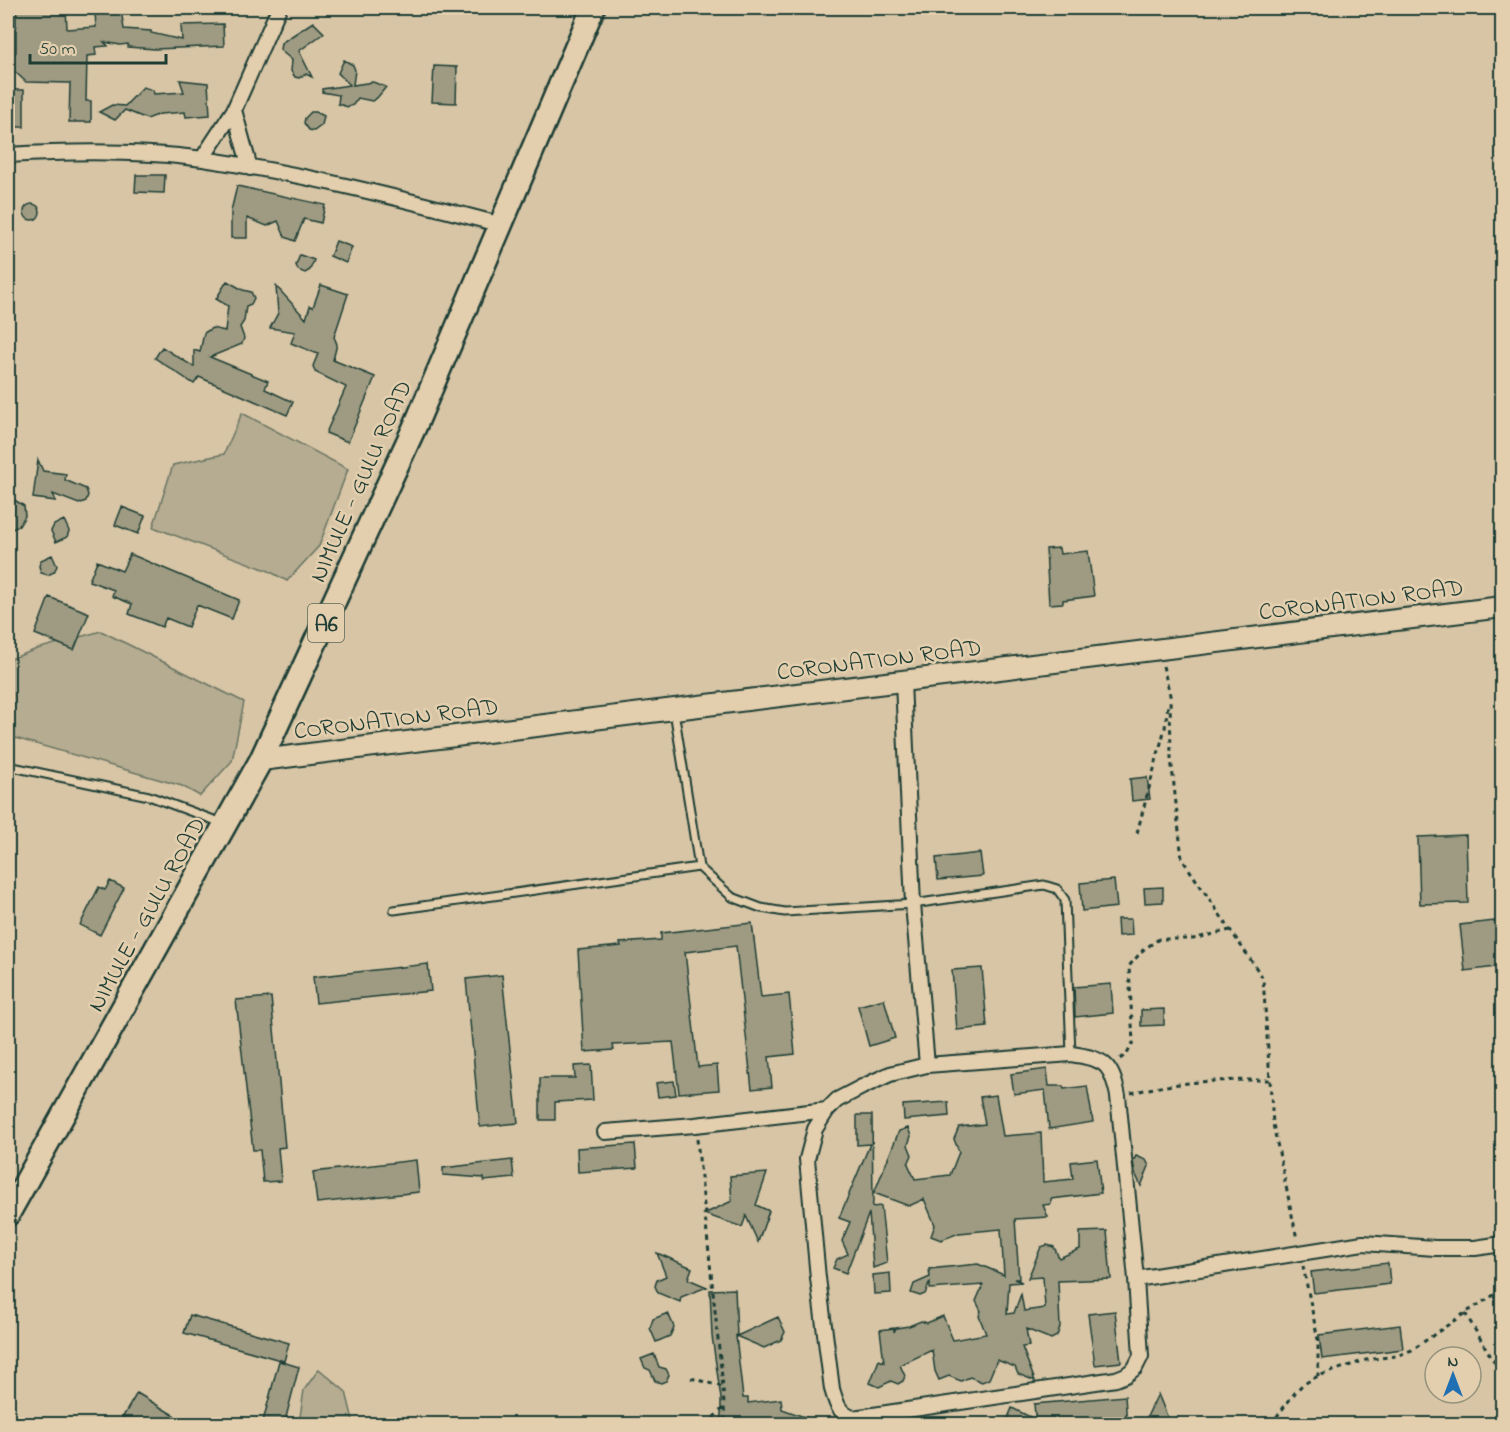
<svg xmlns="http://www.w3.org/2000/svg" width="1510" height="1432" font-family="'Indie Flower',sans-serif">
  <style>
    .green { fill: #b5ac91; stroke: #6a7462; stroke-width: 1.5 }
    .building { fill: #9e9b82; stroke: #1f3d34; stroke-width: 1.5 }
    .lines { fill: none; stroke-linecap: round; stroke-linejoin: round }
    .lane-casing { stroke: #1f3d34; stroke-width: 11 }
    .street-casing { stroke: #1f3d34; stroke-width: 18 }
    .secondary-casing { stroke: #1f3d34; stroke-width: 24 }
    .primary-casing { stroke: #1f3d34; stroke-width: 27 }
    .path { stroke: #1f3d34; stroke-width: 3; stroke-dasharray: 4.5 4.5; stroke-linecap: butt }
    .lane { stroke: #e3cead; stroke-width: 7 }
    .street { stroke: #e3cead; stroke-width: 14 }
    .secondary { stroke: #e3cead; stroke-width: 20 }
    .primary { stroke: #e3cead; stroke-width: 22 }
    .labels { text-anchor: middle; stroke-width: 5; stroke-linejoin: round; paint-order: stroke }
    .shield { fill: #e3cead; stroke: #5a6858; stroke-width: 1.5 }
    .shield-label { font-size: 22px; font-weight: bold; fill: #1f3d34 }
    .street-label { font-size: 24px; fill: #1f3d34; stroke: #e3cead }
  </style>
  <rect width="100%" height="100%" fill="#d7c5a6"/>
  <filter id="ink" filterUnits="userSpaceOnUse"><feTurbulence type="fractalNoise" baseFrequency=".0167" numOctaves="2"/><feDisplacementMap in="SourceGraphic" scale="12" xChannelSelector="R" yChannelSelector="G"/><feConvolveMatrix kernelMatrix="1 2 1 2 8 2 1 2 1" color-interpolation-filters="sRGB"/></filter>
  <g filter="url(#ink)">
    <path class="green" d="M242 413 348 469 319 546 287 581 269 571 153 527 173 465 224 454Z
      M101 631 244 702 232 761 200 796 182 786 8 736V660L37 649Z
      M319 1369 346 1392 354 1424H299L304 1390Z"/>
    <path class="building" d="M16 8H66L67 29 96 27 95 12 121 9 124 29 151 31V33L182 40 181 25 223 24 224 46 155 49 128 47V44L120 45 104 42 108 46 95 47 96 55 87 56 86 101H91V122H69L70 83 26 82 8 65V61L16 52Z
      M313 22 324 33 299 51 312 77 306 74 299 78 295 77 291 71 292 60 280 50 281 43Z
      M344 60 353 65 355 70 353 85 373 82 386 87 377 98 372 101 358 98 353 105 348 107 338 104 339 95 322 92V89L350 85 338 73Z
      M434 66 457 67 456 103 432 102Z
      M180 80 208 83 210 115 186 117 185 112 160 114 147 119 125 110 115 120 99 112 112 105 125 106 143 87 153 90 154 94 184 92Z
      M10 90H24V127H11Z
      M311 112H316L324 116 322 125 314 131 309 130 304 123 305 118Z
      M136 175H165L164 193 135 192Z
      M237 186 325 205 321 223 304 219 295 241 285 237 278 221 267 226 247 218V238H231V211Z
      M24 212a8 8 0 1 1 16 0a8 8 0 1 1-16 0Z
      M336 241 352 247 346 263 330 256Z
      M300 255 314 260 310 270 305 273 298 270 296 265Z
      M227 281 243 290 251 292 254 298 251 304 246 306 244 321 240 327 244 338 242 344 210 357 268 381 265 389 293 402 287 415 199 377 194 384 155 358 162 347 194 367V350L200 352 204 333 212 328 225 331 228 306 216 299Z
      M321 285 348 294 334 337 337 344 333 360 375 377 348 442 326 433 346 387 315 372 313 366 318 354 291 343 295 332 270 328 278 313 276 286 306 319 310 306 313 307Z
      M38 460 43 471 66 474 65 480 86 489 88 495 86 501 79 504 53 494 56 501 33 498Z
      M8 496 24 506 25 516 19 526 8 531Z
      M122 507 145 516 138 534 115 525Z
      M64 520 69 531 67 537 56 542 51 531 54 525Z
      M1059 548 1060 554 1088 551 1094 596 1063 600V603L1049 604 1046 549Z
      M130 554 239 600 232 619 197 605 188 627 166 618 162 627 129 614 132 604 112 596 114 590 89 581 97 561 122 571Z
      M52 555 57 566 54 572 48 575 41 573 39 566 41 560Z
      M49 597 89 613 74 650 35 634Z
      M1147 777 1150 799 1132 801 1130 779Z
      M1466 835 1468 903 1420 904 1418 837Z
      M980 853 983 876 938 880 936 858Z
      M1114 880 1117 907 1082 911 1080 883Z
      M110 881 124 888 100 935 80 925 99 887 105 890Z
      M1163 887V902L1145 903 1144 888Z
      M1117 919H1131L1132 935 1118 936Z
      M1503 920V966L1465 971 1460 925Z
      M752 923 761 997 789 994 795 1054 769 1057 772 1087 752 1089 736 946 685 952 698 1067 717 1065 719 1090 679 1093 673 1042 613 1045 614 1050 584 1052 578 950 621 946 620 943 661 940V933Z
      M428 964 431 991 316 1003 313 977Z
      M982 968 987 1027 957 1030 952 970Z
      M502 975 518 1123 480 1127 466 979Z
      M1111 984 1113 1013 1075 1017 1074 987Z
      M271 997 285 1147 278 1148 281 1181 263 1182 260 1150H253L236 1000Z
      M884 999 895 1038 869 1046 858 1006Z
      M1164 1009V1025L1141 1026V1010Z
      M591 1065 593 1100 555 1102V1120H540V1078H575L574 1066Z
      M1047 1069 1049 1086H1063L1064 1089 1087 1086 1093 1122 1049 1129 1045 1090 1014 1094 1011 1074Z
      M674 1081 676 1095 658 1097 656 1083Z
      M996 1095 1003 1136 1041 1133 1043 1182 1073 1179 1071 1162 1097 1159 1101 1193 1051 1199V1204L1043 1205 1048 1217 1015 1219 1019 1279H1014L1022 1282 1009 1283 1007 1314 1014 1313 1021 1294 1024 1311 1045 1308 1043 1277 1028 1278 1041 1247 1047 1245 1054 1247 1059 1258 1080 1249V1232L1107 1231 1111 1279 1058 1281 1060 1327 1057 1336 1051 1339 1026 1329 1029 1346 1022 1347 1035 1381 1018 1374 1015 1367 997 1360 989 1379 982 1382 970 1377 961 1381 949 1376 939 1380 935 1371 932 1350 900 1365 905 1376 903 1381 898 1384 891 1381 879 1387 870 1383 879 1360 884 1362 880 1330 894 1328V1332L896 1328 909 1326 921 1321 927 1323 943 1316 953 1340 986 1334 979 1316 981 1311 976 1301 983 1285 930 1289V1282L925 1294 920 1296 911 1293 914 1284 930 1277 929 1269 978 1264 1004 1275 1001 1229 959 1233 941 1240 931 1236 935 1225 924 1199 909 1206 874 1193 899 1131 908 1128 911 1136 908 1145 912 1155 908 1164 915 1179 950 1175 959 1152 954 1139 959 1127 985 1124 980 1097Z
      M948 1102 949 1116 904 1120 903 1105Z
      M857 1115H872L873 1202 872 1207 881 1206 887 1263 873 1268 869 1213 846 1273 833 1268 837 1259 848 1254 842 1241 850 1222 839 1218 870 1144 857 1145Z
      M635 1144 637 1168 578 1172 577 1148Z
      M1136 1156 1146 1160 1149 1166 1141 1186 1135 1173 1133 1161Z
      M416 1160 419 1192 317 1203 313 1172Z
      M512 1160 514 1178 484 1181V1178L443 1175V1168Z
      M767 1173 756 1205 769 1211 758 1242 746 1216 742 1227 704 1214 732 1201 730 1176Z
      M657 1253 692 1268 688 1279 707 1287 681 1297 680 1302 658 1293 655 1286 657 1280 666 1276Z
      M1388 1263 1390 1284 1314 1293 1311 1272Z
      M890 1273 891 1293 874 1294 873 1275Z
      M735 1289 737 1336 778 1317 785 1332 781 1340 764 1348 736 1336 743 1398H748V1403L781 1399 782 1409 819 1422V1425H721V1399L712 1336 710 1290Z
      M1115 1311 1121 1362 1095 1365 1088 1314Z
      M668 1313 674 1327 670 1336 656 1342 650 1328 653 1319Z
      M190 1315 289 1343 284 1361 184 1333Z
      M1400 1325 1403 1349 1322 1359 1319 1335Z
      M654 1354 659 1367 666 1369 669 1375 666 1381 661 1383 655 1381 650 1370 645 1368 641 1359Z
      M279 1361 299 1367 284 1425H262Z
      M137 1393 190 1425H118Z
      M1158 1394 1167 1416 1168 1425H1143Z
      M1125 1396 1127 1425H1036L1034 1404Z
      M1012 1408 1032 1418 1016 1425H1005Z"/>
    <g class="lines">
      <defs>
        <path id="lane" d="M674 711 699 867 732 897 761 908 785 912 913 904 1044 885 1057 889 1065 900 1071 1054
          M8 766 149 796 222 823
          M394 910 699 867"/>
        <path id="street" d="M234 110 250 168
          M8 155C73 151 139 150 203 159 305 174 404 199 502 225
          M202 159 234 110 279 8
          M903 682 913 904 927 1065
          M1071 1054C1105 1059 1111 1063 1118 1096L1136 1279 1141 1356 1135 1368 1126 1375 1116 1379 853 1418C838 1413 836 1402 832 1389L818 1278 807 1159 815 1129 827 1110 837 1100 862 1087 890 1074 927 1065Z
          M605 1132 695 1125 827 1110
          M1136 1279 1363 1243 1435 1248H1475L1502 1244"/>
        <path id="secondary" d="M261 760 1502 607"/>
        <path id="primary" d="M8 1214 261 760 416 424 593 8"/>
      </defs>
      <use href="#lane" class="lane-casing"/>
      <use href="#street" class="street-casing"/>
      <use href="#secondary" class="secondary-casing"/>
      <use href="#primary" class="primary-casing"/>
      <path class="path" d="M1163 666 1170 695 1171 758 1182 859 1263 978 1273 1124 1297 1239
        M1137 833 1165 728 1168 704
        M1120 1059 1127 1054 1133 1043 1129 966 1143 950 1159 939H1193L1230 930
        M1131 1093C1180 1081 1220 1080 1270 1080
        M697 1139 723 1387 725 1424
        M1303 1266 1318 1340V1376
        M1465 1313 1502 1375
        M691 1378 723 1387
        M707 1424 724 1407
        M1271 1424 1294 1394 1302 1385 1318 1376 1366 1360 1396 1356 1412 1350 1465 1313 1502 1290"/>
      <use href="#lane" class="lane"/>
      <use href="#street" class="street"/>
      <use href="#secondary" class="secondary"/>
      <use href="#primary" class="primary"/>
    </g>
  </g>
  <g class="labels">
    <rect class="shield" x="308" y="604" width="36" height="38" rx="4.5"/>
    <g class="shield-label">
      <text x="326" y="631">A6</text>
    </g>
    <g class="street-label">
      <text transform="translate(360 481) rotate(-66)" y="8">NIMULE - GULU ROAD</text>
      <text transform="translate(1361 599) rotate(-7)" y="8">CORONATION ROAD</text>
      <text transform="translate(879 659) rotate(-7)" y="8">CORONATION ROAD</text>
      <text transform="translate(396 718) rotate(-7)" y="8">CORONATION ROAD</text>
      <text transform="translate(146 914) rotate(-61)" y="8">NIMULE - GULU ROAD</text>
    </g>
  </g>
  <rect width="1510" height="1432" fill="none" stroke="#e3cead" stroke-width="30"/>
  <rect x="15" y="15" width="1480" height="1402" fill="none" stroke="#1f3d34" stroke-width="2" filter="url(#ink)"/>
  <g transform="translate(1453 1375)"><circle r="28" fill="#e3cead" stroke="#95947d" stroke-width="1.5"/>
  <path d="M0-4.5L10 22L0 15L-10 22Z" fill="#1f6fb2"/>
  <text y="-9" font-size="16" font-weight="bold" text-anchor="middle" fill="#1f3d34">N</text>
  </g>
  <path d="M30 54v9h136v-9" fill="none" stroke="#1f3d34" stroke-width="3"/>
  <text x="39" y="54" font-size="18" fill="#1f3d34" stroke="#e3cead" stroke-width="4.5" paint-order="stroke">50 m</text>
</svg>
